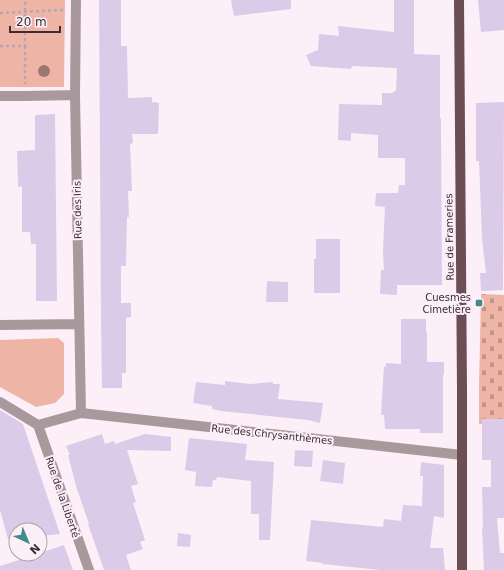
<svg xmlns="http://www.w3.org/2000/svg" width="504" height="570" font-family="'DejaVu Sans',sans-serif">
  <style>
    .green { fill: #eeb5a6 }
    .cemetery { fill: url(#cemetery-stones) }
    .building { fill: #dccae9 }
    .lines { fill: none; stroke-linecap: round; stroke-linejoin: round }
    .path { stroke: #b4a7b0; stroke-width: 2.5; stroke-dasharray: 3 3; stroke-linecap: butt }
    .minor { stroke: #aa999c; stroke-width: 10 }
    .major { stroke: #6c4f55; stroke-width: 10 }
    .tree { fill: #9c7774 }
    .poi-dot { fill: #428a8d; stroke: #fdeff8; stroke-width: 1.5 }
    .labels { text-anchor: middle; stroke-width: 4; stroke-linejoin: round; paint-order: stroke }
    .street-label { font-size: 10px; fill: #3a2d36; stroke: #fdeff8 }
    .poi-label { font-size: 10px; fill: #3a2d36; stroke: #fdeff8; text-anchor: end }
  </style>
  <defs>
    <pattern id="cemetery-stones" width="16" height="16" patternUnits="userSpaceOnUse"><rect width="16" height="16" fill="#eeb5a6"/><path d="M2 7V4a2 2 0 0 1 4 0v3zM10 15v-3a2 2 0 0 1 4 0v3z" fill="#c29488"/></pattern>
  </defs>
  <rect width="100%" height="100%" fill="#fdeff8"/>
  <path class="green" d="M0 0H65L64 87H0Z
    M58 338 64 343V394L55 403 36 407 0 387V340Z"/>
  <path class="cemetery" d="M481 294 504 295V423L479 424V388Z"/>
  <path class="building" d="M99 0H121V46H127L128 98 152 97V102L159 103 158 134H132L133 143 130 144 132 191H128L129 217H127L126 266H121V303H131V317L126 318V373H122V388H102L101 318Z
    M231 0H291V9L234 16Z
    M394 0H414V54L440 55V118H441V130L442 285H397V295L380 294 381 270H384L383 251 385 207 375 206 376 193H398L399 185H405V158H378V135L351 133V141L338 140 339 104 382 105V93H393L394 91H396L397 68 352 66 351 69 311 66 306 55 318 50 319 34 339 36 338 26 394 32Z
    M478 0H504V30L481 32Z
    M504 102 503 290 481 291 480 273H486L482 239 479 161H476V103Z
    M55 114 57 301H36V244H31L30 232H22V186L18 187 17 151 35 150V115Z
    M316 239H340V293H314V259H316Z
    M267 281 288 282V302H266Z
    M401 319H426V332H427V362H444V375H443V433H420V429H385L384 415H381L384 366 386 367V363L401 364Z
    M225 381 250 384 273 382V384H280L278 399 323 403 320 423 308 420 221 411 212 409V406L193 403 196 382 225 385Z
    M0 410 23 424 60 534 40 536V530H16V538L8 539 0 510Z
    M482 419H504V518H497L500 553H504V570H484L482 528 483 527 482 487H491V460H482Z
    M102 434 105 444 114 441 115 444 145 434 171 437V451L127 450 138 484 131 486 136 502 133 503 145 540 140 542 143 549 126 555 131 570H104L88 524H89L76 486 68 455H70L66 446Z
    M189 438 247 444 245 460 274 462 270 540H259V514H251V481L217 477 216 480H213L212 487 195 486 196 472 185 470Z
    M295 450 313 451 312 467 294 466Z
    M323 460 345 463 343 484 320 481Z
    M421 462 444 465V518L434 516 430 548H443L445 570H381L322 564 323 563 306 561 311 520 383 527 384 519 401 521 403 505 422 506 423 476H420Z
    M178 533 191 535 190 547 177 546Z
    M64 545 73 570H0V566L38 554H40V553Z"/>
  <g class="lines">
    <path class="path" d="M0 13 63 10
      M0 46H25V0
      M25 46V84"/>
    <path class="minor" d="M76 0 75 95 81 413
      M0 96H26L75 95
      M0 325 79 324
      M0 402 38 425 81 413 462 455
      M38 425 89 570"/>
    <path class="major" d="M459 0 462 389V570"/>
  </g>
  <circle class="tree" cx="44" cy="71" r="6"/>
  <rect class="poi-dot" x="475" y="299" width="8" height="8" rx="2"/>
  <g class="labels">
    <g class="street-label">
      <text transform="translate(77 210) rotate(-91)" y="4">Rue des Iris</text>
      <text transform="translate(449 237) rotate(-91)" y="4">Rue de Frameries</text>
      <text transform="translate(272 434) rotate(6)" y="4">Rue des Chrysanthèmes</text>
      <text transform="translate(63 497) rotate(71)" y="4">Rue de la Liberté</text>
    </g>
    <g class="poi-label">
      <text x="471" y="301">Cuesmes<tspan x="471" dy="12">Cimetière</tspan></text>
    </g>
  </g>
  <g transform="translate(28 542) rotate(136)"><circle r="19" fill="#fdeff8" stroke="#afa1aa"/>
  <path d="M0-3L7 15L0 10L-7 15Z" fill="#428a8d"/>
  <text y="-6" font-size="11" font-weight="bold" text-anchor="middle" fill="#3a2d36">N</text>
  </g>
  <path d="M10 26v6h50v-6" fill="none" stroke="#3a2d36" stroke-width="2"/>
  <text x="16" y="26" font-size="12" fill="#3a2d36" stroke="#fdeff8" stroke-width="3" paint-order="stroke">20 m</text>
</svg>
